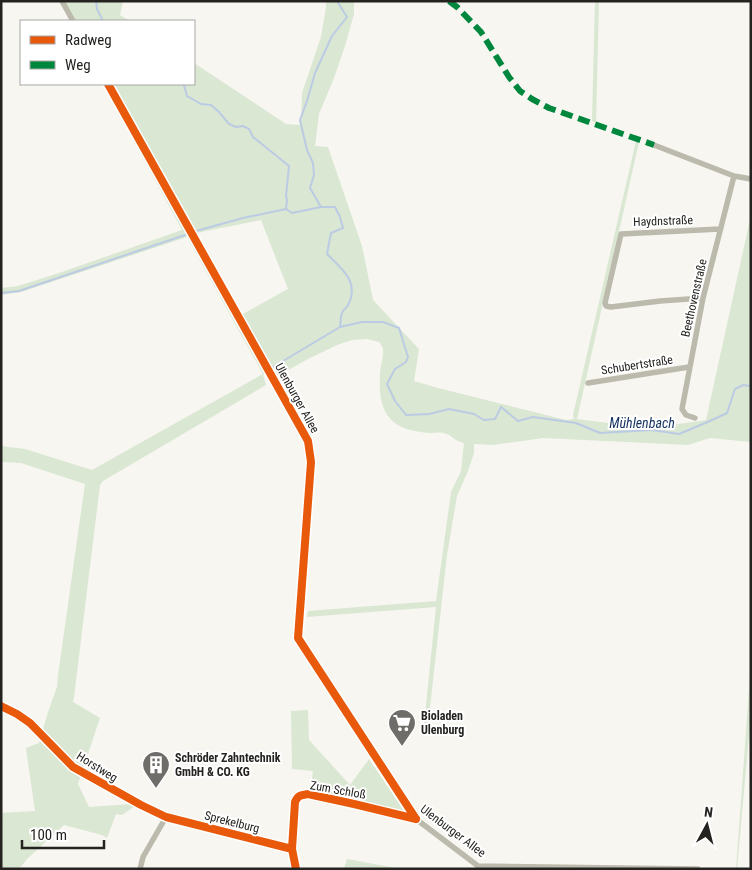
<svg xmlns="http://www.w3.org/2000/svg" width="752" height="870" font-family="'Roboto Condensed',sans-serif">
  <style>
    .green { fill: #dae7d2; fill-rule: evenodd }
    .lines { fill: none; stroke-linecap: round; stroke-linejoin: round }
    .stream { stroke: #bbcbe3; stroke-width: 2 }
    .minor { stroke: #bcbaad; stroke-width: 5.5 }
    .quiet { stroke: #00873e; stroke-width: 6; stroke-dasharray: 12 6; stroke-linecap: butt }
    .cycleway-casing { stroke: #fff; stroke-width: 11 }
    .cycleway { stroke: #e8590c; stroke-width: 8 }
    .labels { text-anchor: middle; stroke-width: 4; stroke-linejoin: round; paint-order: stroke }
    .street-label { font-size: 12px; fill: #242320; stroke: #fff }
    .poi-label { font-size: 12px; font-weight: bold; fill: #242320; stroke: #fff; text-anchor: start }
    .water-label { font-size: 14px; font-style: italic; fill: #13315e; stroke: #fff }
  </style>
  <rect width="100%" height="100%" fill="#f7f6f1"/>
  <path class="green" d="M59 1H123L120 15 130 21H70Z
    M326 1H354V14L345 46 334 78 319 114 315 146 328 147 362 246 373 300 419 349 414 381 438 388 566 420 574 419 573 415 636 141 639 142 577 419 623 425 635 422 672 425 706 420 751 215V442L710 438 688 445 543 438 493 445 474 444V453L468 471 457 496 447 555 427 734H423L436 607 307 617 308 611 436 601 451 492 461 471 464 443C456 442 452 435 444 433 439 432 434 433 429 433 389 430 378 413 380 375 380 368 384 356 383 349 382 346 381 344 379 342L367 339 352 340 337 345 306 360 278 376 273 368 263 375 266 385 103 481 100 485 74 697 73 702 100 718 78 784 89 807 131 804 135 806 122 815 116 814 107 838 102 835 64 825 27 859 19 869H1V830L3 815H1V813L35 811 26 748 39 743 48 712 57 687 58 675 85 484 21 463 1 462V446L25 449 92 470 263 374 187 237 21 292 1 295V288L18 286 62 272 182 230 103 84H194V63L286 124 301 125 302 93 321 37 326 7ZM261 220 288 289 241 315 196 233Z
    M595 1H599L596 123 592 121Z
    M751 662V714L737 869H736Z
    M308 710 309 740 350 785 369 759 406 814 310 793 313 771 292 769 291 711Z
    M347 859 401 869H344Z"/>
  <g class="lines">
    <path class="stream" d="M96 1 97 9 103 21
      M181 84 184 85 187 96 201 104 211 105 219 112 229 124 236 127 243 126 249 129 253 137 289 166 286 196 287 200 286 209 292 213 321 207H335L340 217 343 228 331 233 327 254C342 269 360 282 348 305 345 310 346 307 343 311 340 315 341 322 340 327L362 322H383L399 328 408 357 406 362 395 369 387 384 395 401 406 415 429 414 449 409 474 414 484 420 495 419 501 407 518 421 533 417 576 423 600 433 652 430 679 434 710 421 727 413 735 389 743 385 751 386
      M321 207 310 188 314 175 313 163 307 150 300 120 307 101 315 73 332 36 347 17 337 1
      M196 231 243 218 286 209
      M1 293 19 291 185 235
      M273 367 340 327"/>
    <path class="minor" d="M62 1 73 21
      M108 84 308 441 311 462 298 638 416 819 478 866 698 869
      M654 145 734 176 751 179
      M703 298 660 301 611 307 606 306 605 303 621 234 720 229
      M588 383 689 367
      M695 418 686 415 682 409 703 298 734 176
      M1 706 17 714 30 723 73 767 141 805 166 817 292 849
      M140 869 143 857 166 817
      M296 869 292 849 295 802C298 795 301 795 308 794L354 804 416 819"/>
    <path class="quiet" d="M449 1 457 7 481 32 509 77 520 91 532 99 549 108 654 145"/>
    <defs>
      <path id="cycleway" d="M108 84 308 441 311 462 298 638 416 819
        M1 706 17 714 30 723 73 767 141 805 166 817 292 849
        M296 869 292 849 295 802C298 795 301 795 308 794L354 804 416 819"/>
    </defs>
    <use href="#cycleway" class="cycleway-casing"/>
    <use href="#cycleway" class="cycleway"/>
  </g>
  <defs>
    <symbol id="supermarket-pin" viewBox="-11 -11 22 30"><path d="M0 17L-7.5 6A9.5 9.5 0 1 1 7.5 6Z" fill="#6e6d69" stroke="#fff"/><path d="M-6-5.5h2.5l.6 2H6L4.5 2H-2.5L-4.4-4H-6ZM-1.5 3.2a1.3 1.3 0 1 0 .1 0ZM3 3.2a1.3 1.3 0 1 0 .1 0Z" fill="#fff"/></symbol>
    <symbol id="building-pin" viewBox="-11 -11 22 30"><path d="M0 17L-7.5 6A9.5 9.5 0 1 1 7.5 6Z" fill="#6e6d69" stroke="#fff"/><path d="M-4-6H4V6H1V3H-1V6H-4ZM-2.5-4.3h1.7v1.8h-1.7ZM.8-4.3h1.7v1.8H.8ZM-2.5-1h1.7V.8h-1.7ZM.8-1h1.7V.8H.8Z" fill="#fff"/></symbol>
  </defs>
  <g fill-rule="evenodd">
    <use href="#supermarket-pin" x="386" y="707" width="32" height="43"/>
    <use href="#building-pin" x="140" y="749" width="32" height="43"/>
  </g>
  <g class="labels">
    <g class="street-label">
      <text transform="translate(663 221) rotate(-2)" y="4">Haydnstraße</text>
      <text transform="translate(694 298) rotate(-77)" y="4">Beethovenstraße</text>
      <text transform="translate(637 365) rotate(-9)" y="4">Schubertstraße</text>
      <text transform="translate(297 398) rotate(61)" y="4">Ulenburger Allee</text>
      <text transform="translate(97 767) rotate(32)" y="4">Horstweg</text>
      <text transform="translate(338 790) rotate(10)" y="4">Zum Schloß</text>
      <text transform="translate(232 822) rotate(14)" y="4">Sprekelburg</text>
      <text transform="translate(453 831) rotate(37)" y="4">Ulenburger Allee</text>
    </g>
    <g class="poi-label">
      <text x="421" y="720">Bioladen<tspan x="421" dy="14">Ulenburg</tspan></text>
      <text x="175" y="762">Schröder Zahntechnik<tspan x="175" dy="14">GmbH &amp; CO. KG</tspan></text>
    </g>
    <g class="water-label">
      <text x="642" y="428">Mühlenbach</text>
    </g>
  </g>
  <rect width="752" height="870" fill="none" stroke="#242320" stroke-width="5"/>
  <rect x="20" y="20" width="175" height="65" fill="#ffffff" stroke="#a7a7a6"/>
  <rect x="30" y="36" width="25" height="8" fill="#e8590c" stroke="#a7a7a6"/>
  <text x="65" y="45" font-size="15" fill="#242320">Radweg</text>
  <rect x="30" y="61" width="25" height="8" fill="#00873e" stroke="#a7a7a6"/>
  <text x="65" y="70" font-size="15" fill="#242320">Weg</text>
  <g transform="translate(707 825) rotate(7)" stroke="#ffffff" stroke-width="4" paint-order="stroke">
  <path d="M0-4L9 19L0 12L-9 19Z" fill="#242320"/>
  <text y="-8" font-size="14" font-weight="bold" text-anchor="middle" fill="#242320">N</text>
  </g>
  <path d="M22 840v8h82v-8" fill="none" stroke="#242320" stroke-width="2.5"/>
  <text x="30" y="840" font-size="15" fill="#242320" stroke="#ffffff" stroke-width="4" paint-order="stroke">100 m</text>
</svg>
